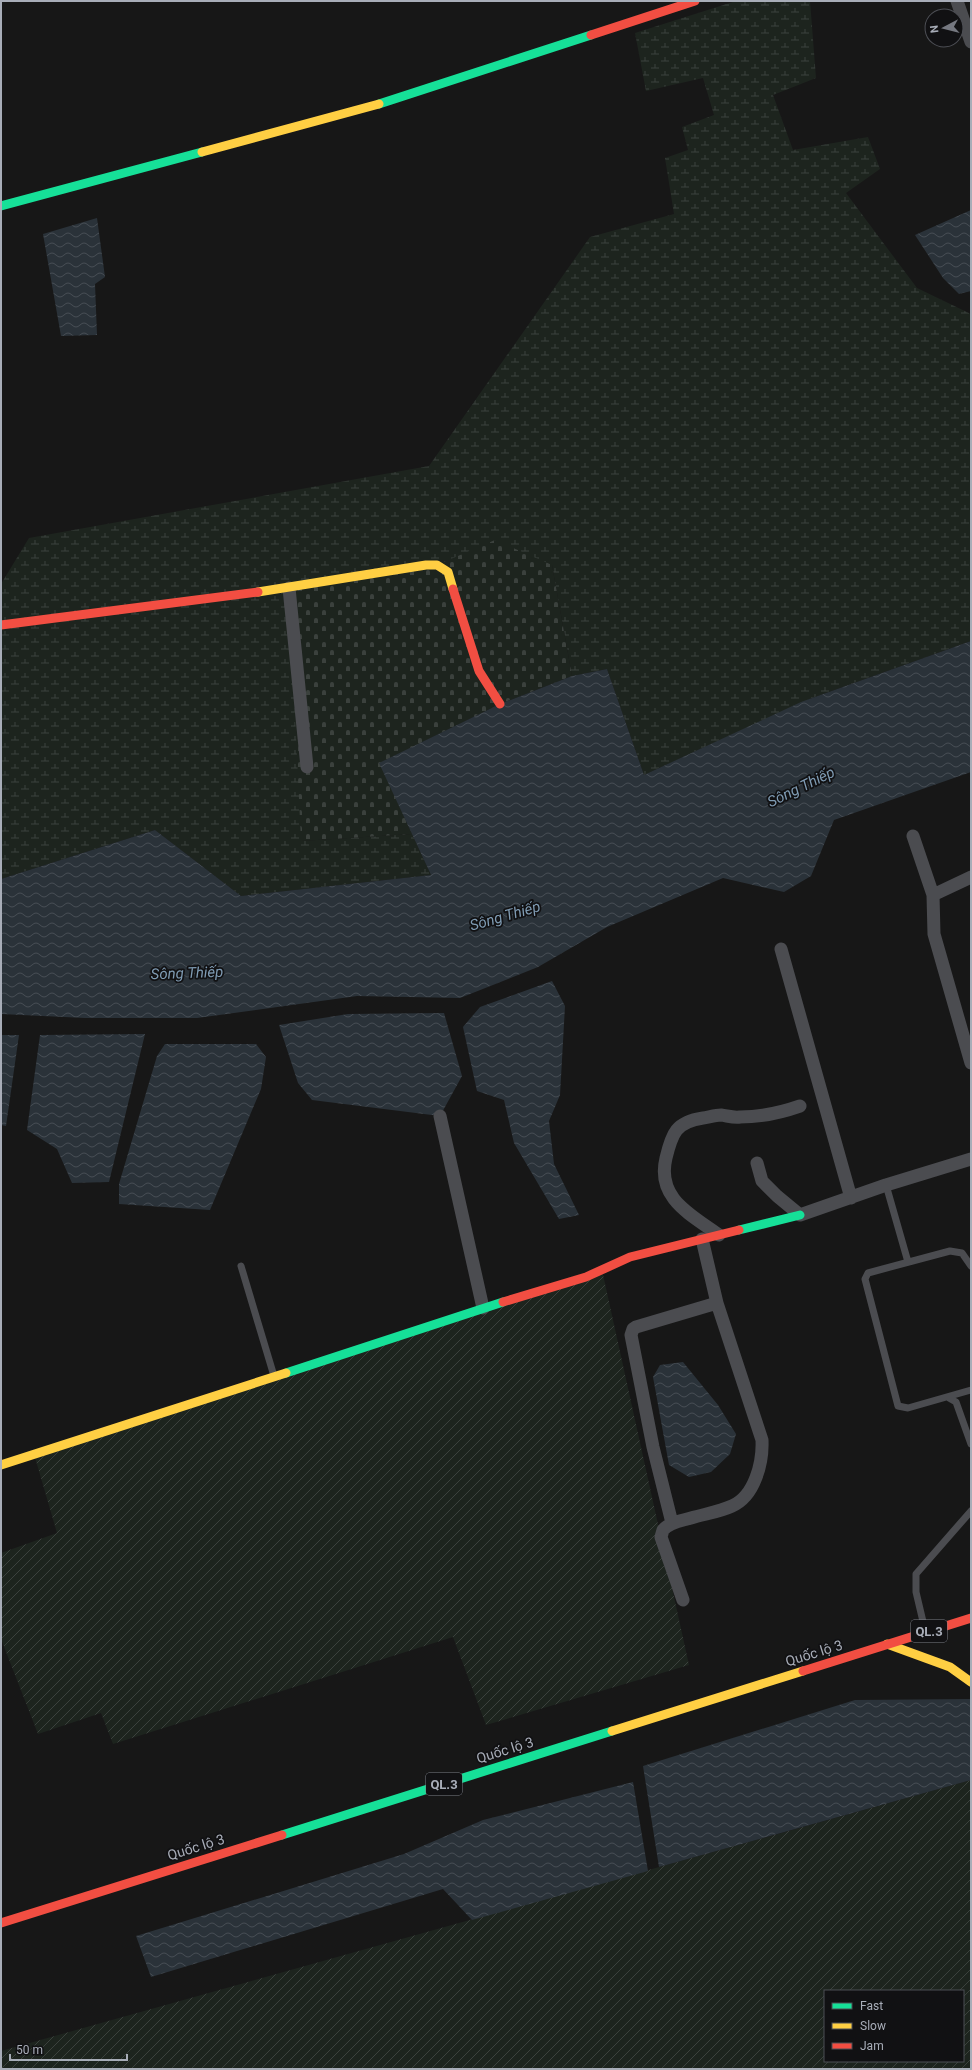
<svg xmlns="http://www.w3.org/2000/svg" width="972" height="2070" font-family="Roboto,sans-serif">
  <style>
    .wetland { fill: url(#wetland-marsh) }
    .cemetery { fill: url(#cemetery-stones) }
    .garden { fill: url(#garden-furrows); fill-rule: evenodd }
    .water { fill: url(#water-waves) }
    .lines { fill: none; stroke-linecap: round; stroke-linejoin: round }
    .lane { stroke: #4b4c50; stroke-width: 7 }
    .street { stroke: #4b4c50; stroke-width: 13 }
    .fast { stroke: #16e098; stroke-width: 9 }
    .slow { stroke: #ffcf43; stroke-width: 9 }
    .jam { stroke: #f24e42; stroke-width: 9 }
    .labels { text-anchor: middle; stroke-width: 3.5; stroke-linejoin: round; paint-order: stroke }
    .shield { fill: #111113; stroke: #7b7e86; stroke-width: 1 }
    .shield-label { font-size: 13px; font-weight: bold; fill: #a8adb8 }
    .street-label { font-size: 14px; fill: #a8adb8; stroke: #111113 }
    .water-label { font-size: 15px; font-style: italic; fill: #7f9bb3; stroke: #111113 }
  </style>
  <defs>
    <pattern id="wetland-marsh" width="20" height="14" patternUnits="userSpaceOnUse"><rect width="20" height="14" fill="#1d241e"/><path d="M1 5h8M5 5V1M11 12h8M15 12V8" fill="none" stroke="#3b413d"/></pattern>
    <pattern id="cemetery-stones" width="16" height="16" patternUnits="userSpaceOnUse"><rect width="16" height="16" fill="#1d241e"/><path d="M2 7V4a2 2 0 0 1 4 0v3zM10 15v-3a2 2 0 0 1 4 0v3z" fill="#3b413d"/></pattern>
    <pattern id="garden-furrows" width="10" height="10" patternUnits="userSpaceOnUse"><rect width="10" height="10" fill="#1d241e"/><path d="M-1 1l2-2M0 10L10 0M9 11l2-2" fill="none" stroke="#3b413d"/></pattern>
    <pattern id="water-waves" width="16" height="10" patternUnits="userSpaceOnUse"><rect width="16" height="10" fill="#2a3239"/><path d="M0 5q4-4 8 0t8 0" fill="none" stroke="#464d54"/></pattern>
  </defs>
  <rect width="100%" height="100%" fill="#171717"/>
  <path class="wetland" d="M736 1H810L816 78 773 95 793 150 868 137 880 169 846 193 917 288 971 314V641L812 698 644 775 607 669 572 676 552 565 301 841 412 834 431 875 241 896 155 830 1 879V584L29 538 429 466 590 237 674 214 665 158 688 150 682 127 714 115 703 78 646 91 635 33Z"/>
  <path class="cemetery" d="M495 540 552 565 572 676 500 704 380 763 412 834 301 841 289 588 437 565Z"/>
  <path class="garden" d="M602 1270 689 1665 486 1725 453 1637 113 1744 101 1713 38 1734 1 1639V1553L57 1533 34 1454Z
    M971 1780V2069H1V2051ZM825 1991H963V2061H825Z"/>
  <path class="water" d="M971 210V291L959 294 943 278 915 235Z
    M97 218 105 277 95 284 97 335 61 336 43 234Z
    M971 641V772L834 820 811 876 784 892 723 878 607 927 538 967 460 998 357 996 197 1018H85L1 1014V879L155 830 241 896 431 875 379 763 500 704 572 676 607 669 644 775 801 702Z
    M552 981 565 1006 560 1095 549 1121 554 1164 579 1215 559 1219 514 1143 504 1100 477 1091 463 1027 480 1007Z
    M444 1013 462 1076 440 1116 312 1100 298 1083 279 1025 348 1014Z
    M145 1034 109 1182 72 1183 57 1149 27 1130 40 1035Z
    M1 1035H19L6 1126 1 1125Z
    M165 1044H256L266 1057 261 1089 210 1210 119 1204V1184L157 1056Z
    M683 1362 718 1405 736 1434 730 1454 711 1472 689 1477 669 1465 653 1377 660 1365Z
    M971 1699V1780L659 1867 643 1766 855 1700Z
    M633 1782 648 1871 472 1920 443 1889 151 1977 136 1936 404 1854 483 1820Z"/>
  <g class="lines">
    <path class="lane" d="M886 1185 908 1262
      M241 1266 274 1376
      M971 1266 962 1253 950 1251 868 1273 865 1279 898 1406 908 1408 971 1390
      M949 1398 956 1402 971 1444
      M925 1630 916 1592V1574L971 1511"/>
    <path class="street" d="M957 1 971 42
      M289 588 307 767
      M913 836 933 895 934 934 971 1063
      M933 895 971 877
      M781 949 851 1198
      M440 1116 483 1308
      M757 1163 762 1181 777 1196 800 1215 886 1185 971 1159
      M719 1235C692 1215 656 1199 666 1158 672 1133 676 1122 703 1118 709 1117 716 1115 721 1115 728 1116 734 1118 740 1117 760 1117 780 1113 800 1106
      M672 1523 653 1447 631 1335 633 1329 636 1327 717 1303
      M683 1600 661 1537 663 1530C670 1522 681 1521 691 1518 704 1514 719 1512 732 1506 755 1496 763 1462 762 1440L717 1303 702 1239"/>
    <path class="fast" d="M379 104 591 35
      M1 206 202 152
      M739 1230 800 1215
      M286 1373 503 1302
      M282 1835 612 1731"/>
    <path class="slow" d="M202 152 379 104
      M258 592 426 565H437L448 572 453 589
      M1 1465 286 1373
      M887 1644 950 1667 971 1682
      M612 1731 803 1671"/>
    <path class="jam" d="M591 35 695 1
      M453 589 479 671 500 704
      M1 625 258 592
      M503 1302 586 1277 630 1257 739 1230
      M803 1671 971 1618
      M1 1923 282 1835"/>
  </g>
  <g class="labels">
    <g class="shield">
      <rect x="911" y="1620" width="36" height="22" rx="3"/>
      <rect x="426" y="1773" width="36" height="22" rx="3"/>
    </g>
    <g class="shield-label">
      <text x="929" y="1636">QL.3</text>
      <text x="444" y="1789">QL.3</text>
    </g>
    <g class="street-label">
      <text transform="translate(814 1653) rotate(-17)" y="5">Quốc lộ 3</text>
      <text transform="translate(505 1750) rotate(-17)" y="5">Quốc lộ 3</text>
      <text transform="translate(196 1847) rotate(-17)" y="5">Quốc lộ 3</text>
    </g>
    <g class="water-label">
      <text transform="translate(801 787) rotate(-26)" y="5">Sông Thiếp</text>
      <text transform="translate(505 916) rotate(-16)" y="5">Sông Thiếp</text>
      <text transform="translate(187 973) rotate(-2)" y="5">Sông Thiếp</text>
    </g>
  </g>
  <rect width="972" height="2070" fill="none" stroke="#a8adb8" stroke-width="4"/>
  <rect x="824" y="1990" width="140" height="72" fill="#111113" stroke="#4d4f55"/>
  <rect x="832" y="2003" width="20" height="6" fill="#16e098" stroke="#4d4f55"/>
  <text x="860" y="2010" font-size="12" fill="#a8adb8">Fast</text>
  <rect x="832" y="2023" width="20" height="6" fill="#ffcf43" stroke="#4d4f55"/>
  <text x="860" y="2030" font-size="12" fill="#a8adb8">Slow</text>
  <rect x="832" y="2043" width="20" height="6" fill="#f24e42" stroke="#4d4f55"/>
  <text x="860" y="2050" font-size="12" fill="#a8adb8">Jam</text>
  <g transform="translate(944 28) rotate(263)"><circle r="19" fill="#111113" stroke="#4d4f55"/>
  <path d="M0-3L7 15L0 10L-7 15Z" fill="#757880"/>
  <text y="-6" font-size="11" font-weight="bold" text-anchor="middle" fill="#a8adb8">N</text>
  </g>
  <path d="M10 2054v6h117v-6" fill="none" stroke="#a8adb8" stroke-width="2"/>
  <text x="16" y="2054" font-size="12" fill="#a8adb8" stroke="#111113" stroke-width="3" paint-order="stroke">50 m</text>
</svg>
